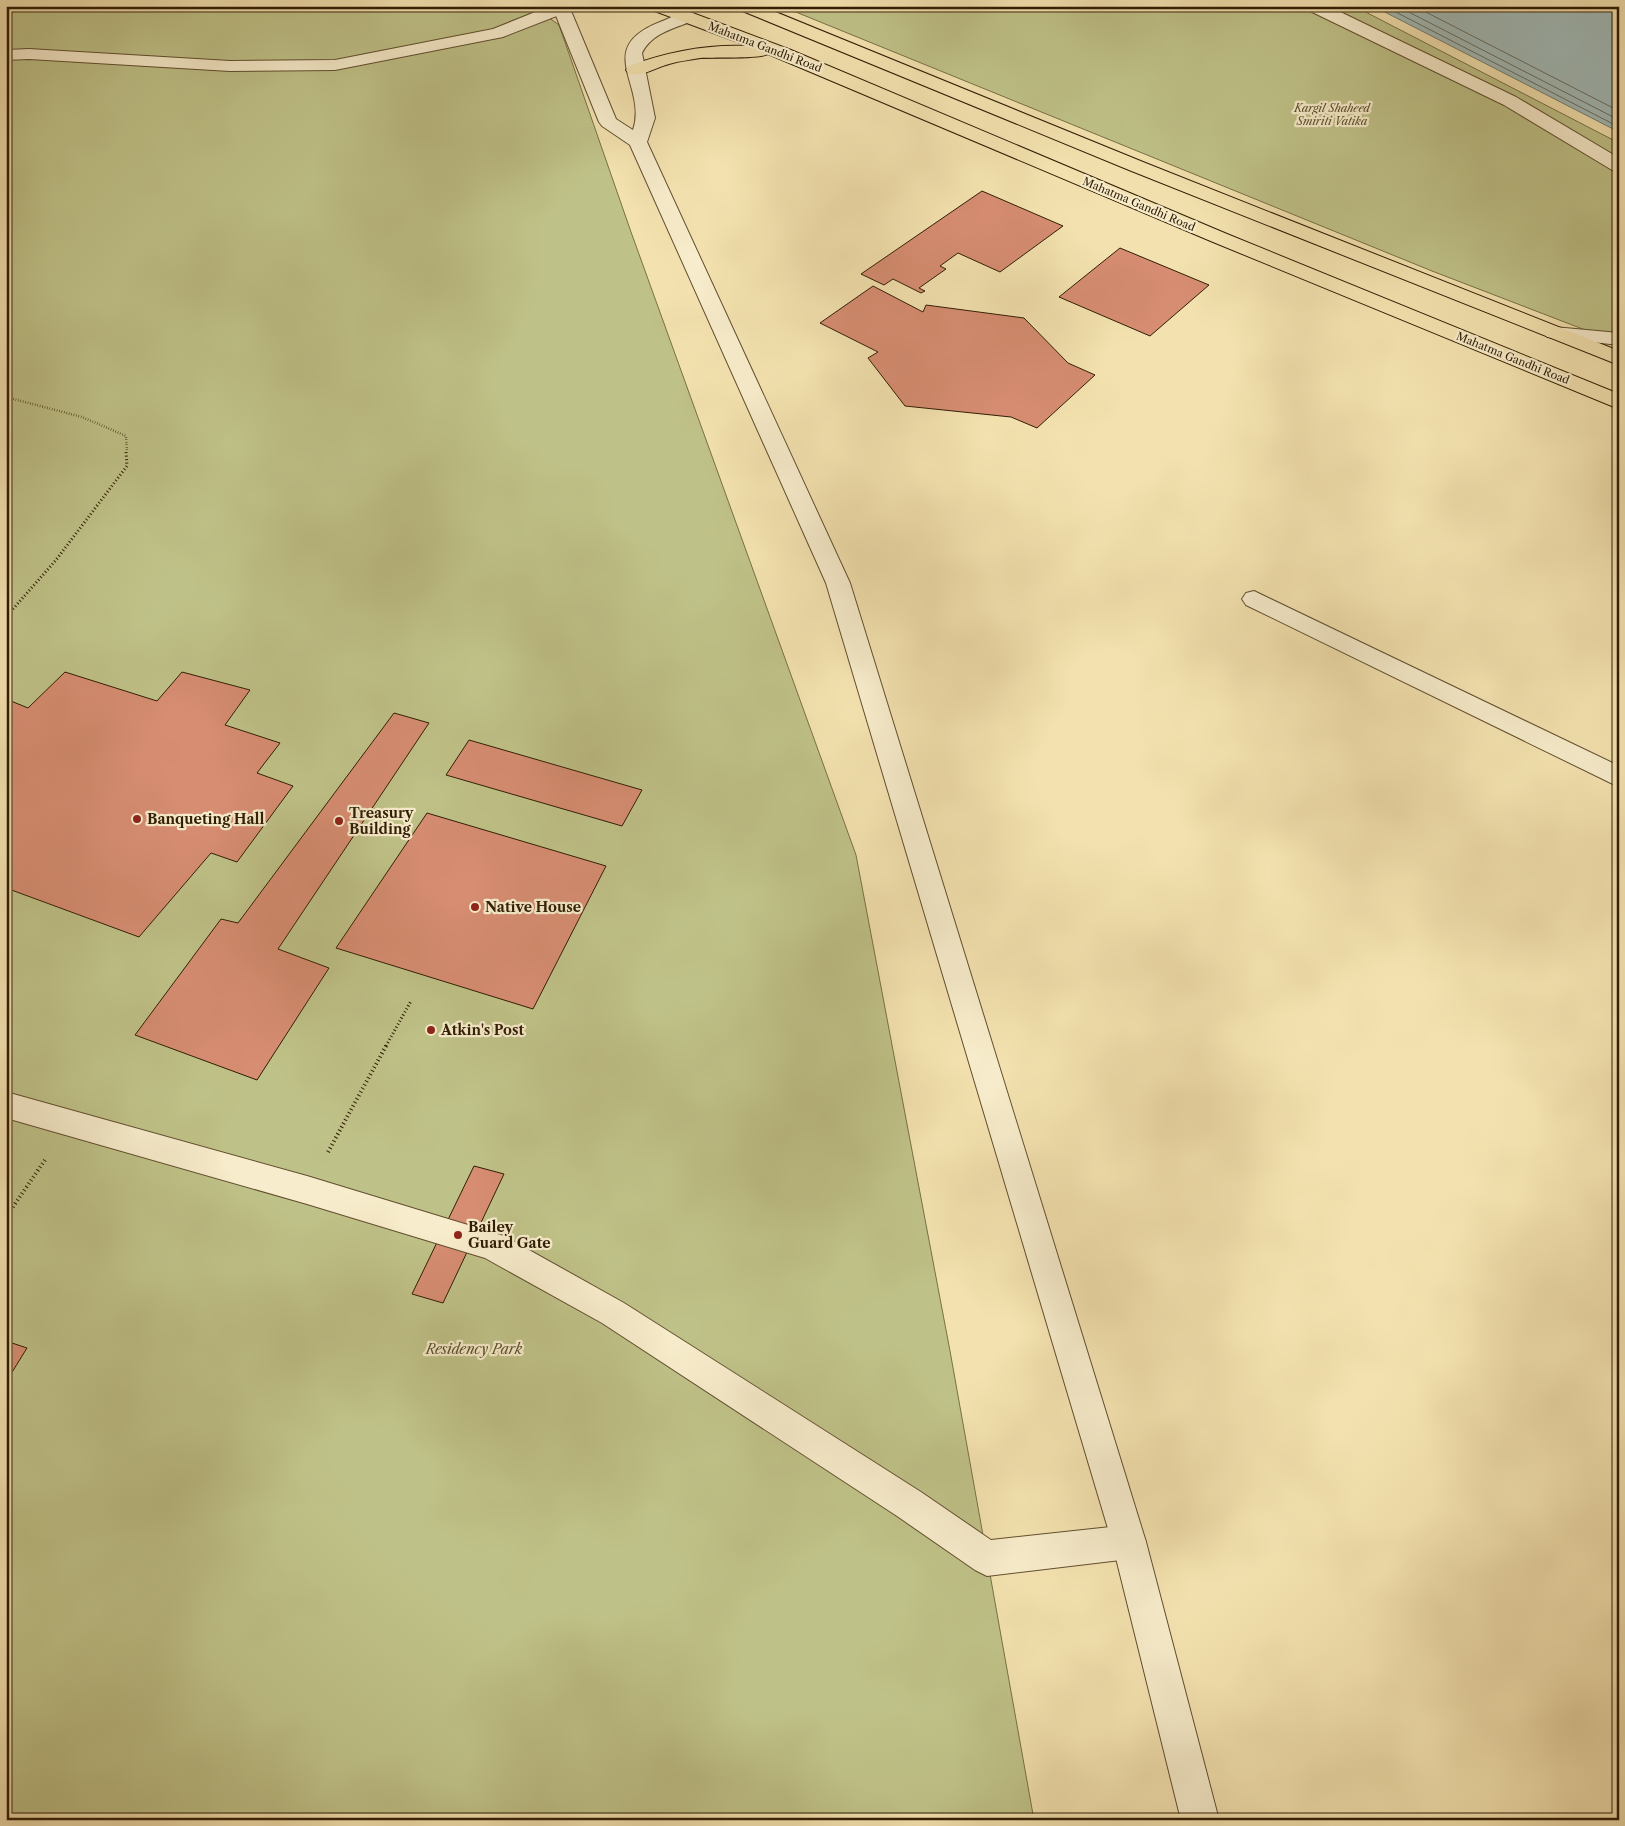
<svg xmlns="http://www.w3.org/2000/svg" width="1625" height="1826" font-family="'Libre Caslon Text',serif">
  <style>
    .green { fill: #bfc288; stroke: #787046 }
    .water { fill: #a1bab7; stroke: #747b6f }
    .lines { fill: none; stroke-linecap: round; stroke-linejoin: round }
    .shore { stroke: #686c5e; stroke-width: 1 }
    .building { fill: #d78d72; stroke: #301d04 }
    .service-casing { stroke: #614e2f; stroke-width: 2 }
    .minor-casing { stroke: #614e2f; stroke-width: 2 }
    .primary-casing { stroke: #301d04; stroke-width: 2 }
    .path-far2 { stroke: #301d04; stroke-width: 2.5; stroke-dasharray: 0.5 2; stroke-linecap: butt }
    .path-far1 { stroke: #301d04; stroke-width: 3; stroke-dasharray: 1 2.5; stroke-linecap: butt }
    .path { stroke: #301d04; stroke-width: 4; stroke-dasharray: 1 3; stroke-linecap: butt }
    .service { fill: #f7eccb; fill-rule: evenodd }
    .minor { fill: #f7eccb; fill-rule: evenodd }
    .primary { fill: #f3e2af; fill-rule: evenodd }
    .poi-dot { fill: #8f2418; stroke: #f7eccb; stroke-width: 2 }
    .labels { text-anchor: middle; stroke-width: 4.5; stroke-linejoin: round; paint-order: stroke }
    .far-street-label { font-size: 11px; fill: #301d04; stroke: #f7eccb }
    .far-park-label { font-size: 11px; font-style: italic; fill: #5b4f2c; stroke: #f7eccb }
    .poi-label { font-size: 14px; font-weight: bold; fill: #301d04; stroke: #f7eccb; text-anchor: start }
    .park-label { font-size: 14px; font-style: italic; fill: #5b4f2c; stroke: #f7eccb }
  </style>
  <rect width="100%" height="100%" fill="#f3e2af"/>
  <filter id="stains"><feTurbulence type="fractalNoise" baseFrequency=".004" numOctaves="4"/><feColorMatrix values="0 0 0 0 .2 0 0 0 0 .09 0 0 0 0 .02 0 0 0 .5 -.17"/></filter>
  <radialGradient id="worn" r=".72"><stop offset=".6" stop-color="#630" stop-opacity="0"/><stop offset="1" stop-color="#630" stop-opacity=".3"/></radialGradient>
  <path class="green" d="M6 6H533L559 25 631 232 856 855 950 1351 1034 1820H6Z
    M781 6H1354L1619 143V343L1432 271Z"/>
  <path class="water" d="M1373 6H1619V132Z"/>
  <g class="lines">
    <path class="shore" d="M1384 6 1619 127
      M1397 6 1619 120
      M1414 6 1619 111"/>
  </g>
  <path class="building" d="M982 191 1063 226 1000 272 958 253 940 266 946 269 919 288 925 291 921 293 893 279 884 285 861 274Z
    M1120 248 1209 285 1150 336 1059 297Z
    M873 286 923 312 926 305 1024 318 1068 363 1095 375 1037 428 1011 417 905 406 868 358 878 352 820 323Z
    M65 672 157 701 182 672 250 690 225 725 280 743 257 773 293 786 237 862 211 853 139 937 6 888V699L28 708Z
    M394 713 429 723 278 949 329 968 257 1080 135 1035 221 919 238 923Z
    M469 740 642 790 622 826 446 775Z
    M427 813 606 866 533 1009 336 948Z
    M474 1166 504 1174 443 1303 412 1294Z
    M6 1341 27 1348 6 1382Z"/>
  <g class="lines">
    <defs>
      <path id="service" d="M550 6H568L569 8 567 12 503 37 335 70 230 71 29 59 6 60V50L29 49 230 61 335 60 493 29Z
        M1254 591 1619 766V787L1246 605 1242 599 1246 593Z
        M6 1092 307 1176 504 1236 624 1303 921 1492 991 1540 1129 1525 1141 1530 1146 1542 1141 1554 1129 1559 987 1576 975 1570 897 1516 602 1323 485 1258 307 1204 6 1118Z"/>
      <path id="minor" d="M552 6H569L616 119 633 130C648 85 592 49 660 22 670 18 682 11 693 13L695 17 693 21C674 28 651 34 642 53L655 118 647 142 850 583 1146 1542 1219 1820H1181L1112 1542 826 583 630 145 602 126 599 122Z
        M1306 6H1328L1516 97 1619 158V172L1612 170 1504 105 1308 10Z
        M1554 327 1619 333V345L1547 337 1544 333 1547 329Z"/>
      <path id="primary" d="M650 6H674L791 50 1227 234 1619 394V409L1213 242 768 54C762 59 713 57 700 58 690 60 679 61 669 64 657 67 642 77 629 74L626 70 629 66C667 52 707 44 748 46L652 10Z
        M738 6H761L1143 162 1619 351V365L1129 170 740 10Z"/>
    </defs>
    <use href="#service" class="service-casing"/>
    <use href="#minor" class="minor-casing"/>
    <use href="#primary" class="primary-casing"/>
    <path class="path-far2" d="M6 397 82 417 126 436 127 452"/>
    <path class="path-far1" d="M6 617 56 560 127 466 126 451
      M386 1046 411 1001"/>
    <path class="path" d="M328 1152 387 1044
      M6 1217 45 1160"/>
    <use href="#service" class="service"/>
    <use href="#minor" class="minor"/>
    <use href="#primary" class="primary"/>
  </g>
  <g class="poi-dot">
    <circle cx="137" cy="819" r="5"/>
    <circle cx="339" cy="821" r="5"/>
    <circle cx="475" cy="907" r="5"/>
    <circle cx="431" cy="1030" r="5"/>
    <circle cx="458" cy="1235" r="5"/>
  </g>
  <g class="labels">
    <g class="far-street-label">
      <text transform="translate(765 47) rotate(21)" y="4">Mahatma Gandhi Road</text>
      <text transform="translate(1139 204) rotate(23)" y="4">Mahatma Gandhi Road</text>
      <text transform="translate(1513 358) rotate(22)" y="4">Mahatma Gandhi Road</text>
    </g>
    <g class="far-park-label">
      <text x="1332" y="112">Kargil Shaheed<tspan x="1332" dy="13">Smiriti Vatika</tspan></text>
    </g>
    <g class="poi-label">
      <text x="349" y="818">Treasury<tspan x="349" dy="16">Building</tspan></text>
      <text x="147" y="824">Banqueting Hall</text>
      <text x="485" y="912">Native House</text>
      <text x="441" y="1035">Atkin's Post</text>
      <text x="468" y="1232">Bailey<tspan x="468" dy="16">Guard Gate</tspan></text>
    </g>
    <g class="park-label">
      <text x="474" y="1354">Residency Park</text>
    </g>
  </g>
  <rect width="1625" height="1826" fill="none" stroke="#f3e2af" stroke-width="25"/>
  <rect x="8" y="8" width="1610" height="1811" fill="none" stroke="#301d04" stroke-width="2.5"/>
  <rect x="12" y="12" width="1600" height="1801" fill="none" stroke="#301d04"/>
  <rect width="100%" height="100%" filter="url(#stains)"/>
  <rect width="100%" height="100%" fill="url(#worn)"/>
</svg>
